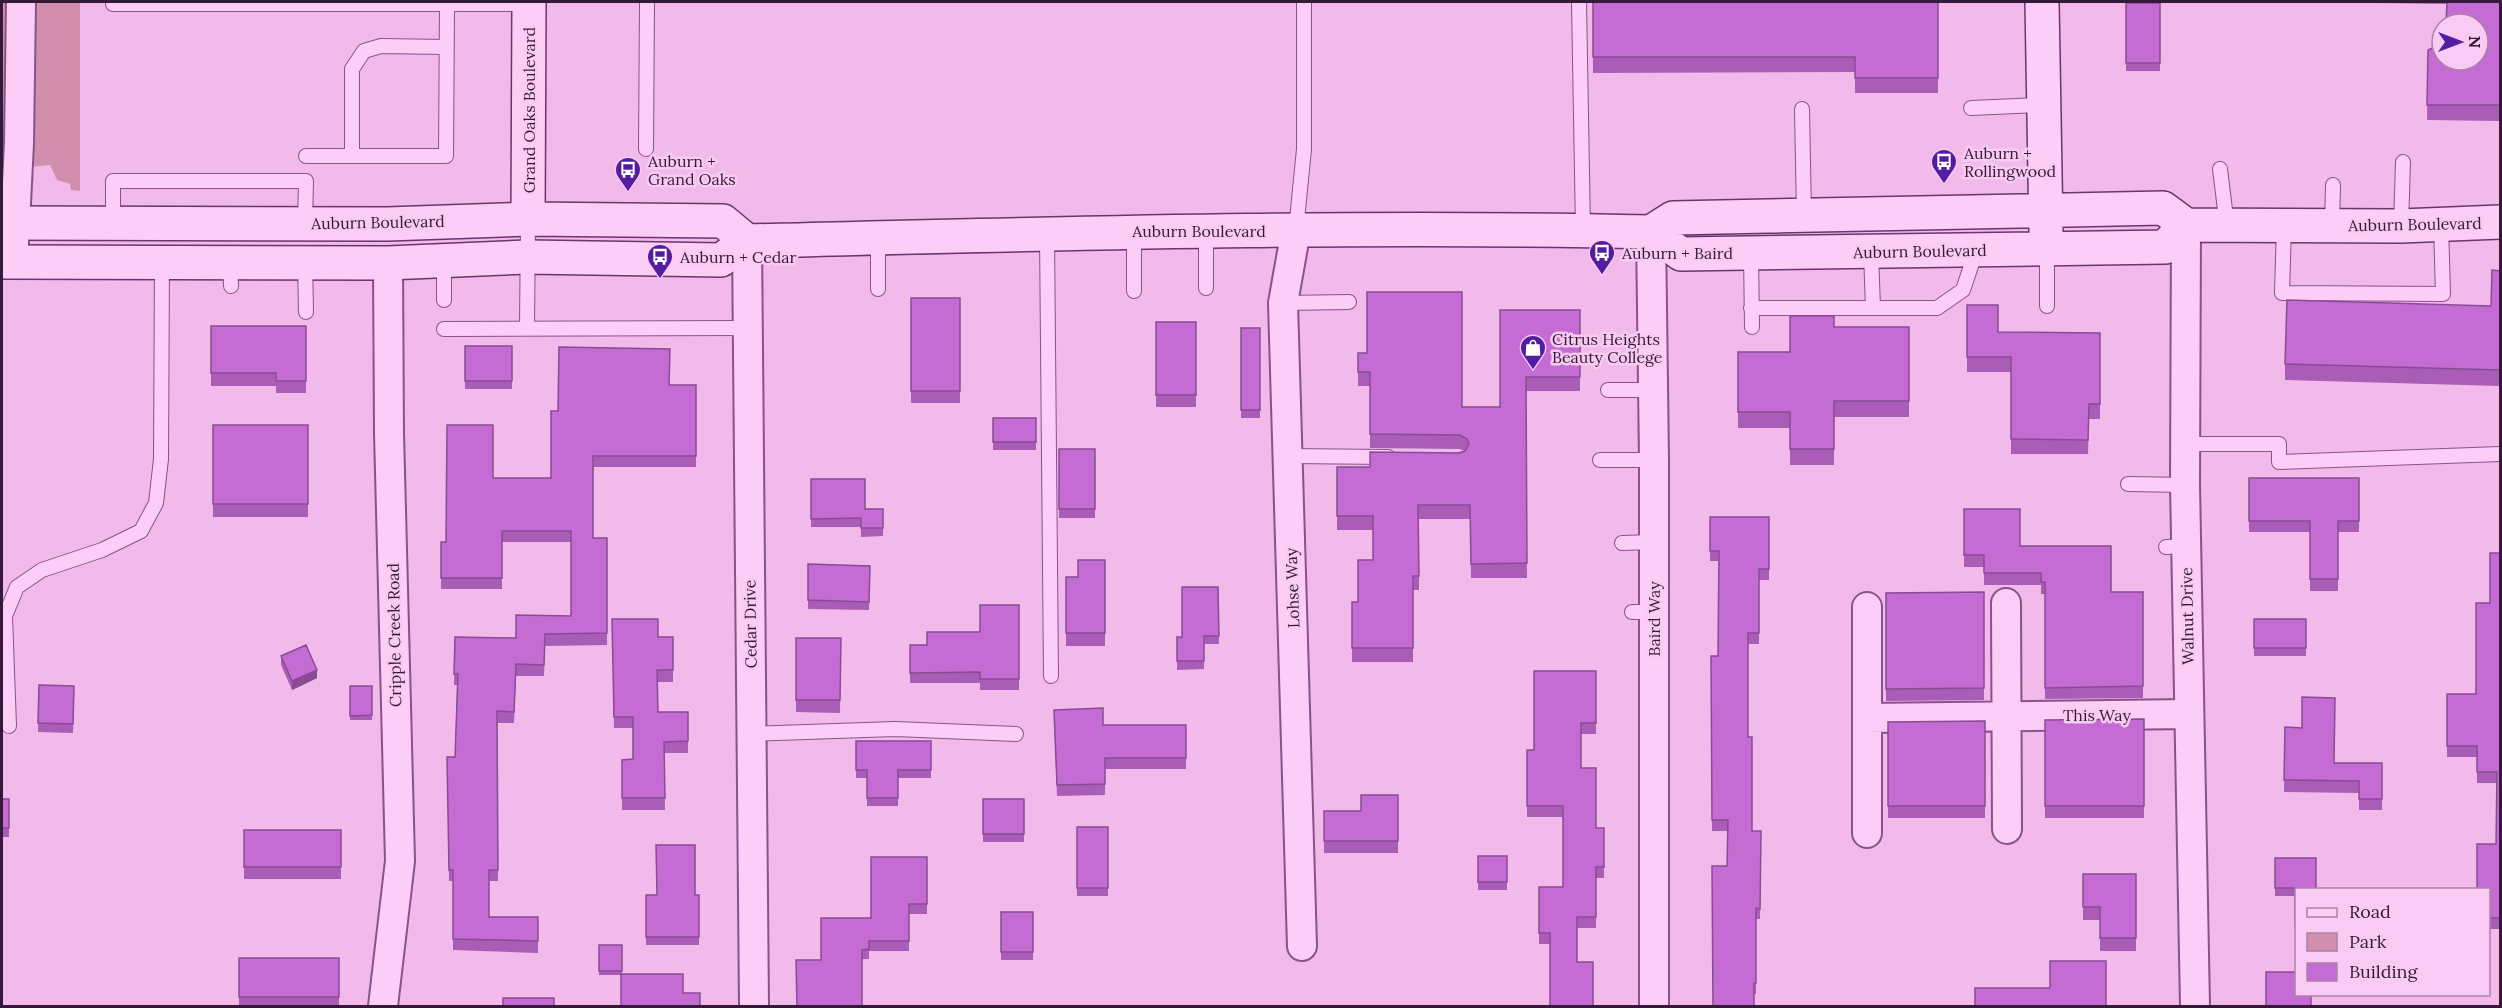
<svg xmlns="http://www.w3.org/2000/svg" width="2502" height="1008" font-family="Lora,serif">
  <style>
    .green { fill: #d18ead }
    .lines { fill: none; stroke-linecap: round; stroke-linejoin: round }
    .lane-casing { stroke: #88538a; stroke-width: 16 }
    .street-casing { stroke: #88538a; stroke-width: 32 }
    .secondary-casing { stroke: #68366c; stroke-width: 36 }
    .lane { stroke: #fccef7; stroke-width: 14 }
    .street { stroke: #fccef7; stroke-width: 28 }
    .secondary { stroke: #fccef7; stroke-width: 33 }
    .wall { fill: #a95db6 }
    .shaded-wall { fill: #894c94 }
    .building { fill: #c46cd4; stroke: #894c94; stroke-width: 1.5 }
    .labels { text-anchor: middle; stroke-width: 5; stroke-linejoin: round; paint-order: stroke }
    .street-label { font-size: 16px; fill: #351938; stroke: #f9caf3 }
    .poi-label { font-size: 16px; fill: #351938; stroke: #f9caf3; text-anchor: start }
  </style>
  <rect width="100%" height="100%" fill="#f2baeb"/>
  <path class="green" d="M2 2H80V191L71 190 70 184 57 180 50 165 30 167 34 180H2Z"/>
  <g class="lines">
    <defs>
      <path id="lane" d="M113 2V4H529
        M1579 2 1583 230
        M1971 108 2042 105
        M1802 109 1804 215
        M646 149 647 2
        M306 156H446L447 4
        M352 156V69L364 51 381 46 446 47
        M2220 169 2227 226
        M113 223V181H306L305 223
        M2284 226 2282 293 2443 294 2441 224
        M2332 226 2333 185
        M2401 226 2403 162
        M1296 230 1304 149V2
        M1134 231V291
        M1206 231V288
        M1047 234 1051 676
        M878 238V289
        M2047 249V306
        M1751 253 1752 327
        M1871 253 1873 308
        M305 261 306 312
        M444 261V300
        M230 263 231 286
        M1283 303 1349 302
        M1751 308H1937L1963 290 1976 251
        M527 328 528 220
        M444 329 746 328
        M1608 390H1652
        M2185 444H2279V462L2500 454
        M1288 456 1388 457
        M1600 460H1654
        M2128 484 2185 485
        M1622 543 1654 542
        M2166 547 2186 546
        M1632 612H1654
        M9 726 5 616 17 587 42 570 102 550 141 531 156 503 161 459 162 263
        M751 734 895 729 1016 734"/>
      <path id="street" d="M2186 225 2185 485 2195 1006
        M1296 230 1283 303 1302 946
        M1651 232 1654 460V1006
        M747 241 754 1006
        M13 263 19 143 21 2
        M2006 603 2007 829
        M1867 607V833
        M1867 718 2188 714
        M383 1006 400 861 389 433 388 263"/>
      <path id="secondary" d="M2042 2 2046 231
        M528 219 529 2
        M2 223 387 224 528 219 723 221 747 241
        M1651 232 1673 218 2163 208 2186 225 2401 226 2500 222
        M2 262 388 263 527 257 721 260 747 241C1048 234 1350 225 1651 232L1681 254 2165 247 2186 225"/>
    </defs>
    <use href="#lane" class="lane-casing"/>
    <use href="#street" class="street-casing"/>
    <use href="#secondary" class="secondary-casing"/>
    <use href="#lane" class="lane"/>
    <use href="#street" class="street"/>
    <use href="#secondary" class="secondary"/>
  </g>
  <path class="wall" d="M1593 2H1938V93H1855V72L1593 73Z
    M2220 2H2338V3H2220Z
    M2373 2H2500V121L2427 120 2428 50 2478 60 2447 4 2373 3Z
    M2126 3H2160V71H2126Z
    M2500 271V386L2285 380V364L2491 306Z
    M911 298H960V403H911Z
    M1967 305 1998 332 2100 333V419H2089L2088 454H2011V372H1967Z
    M1580 310V391H1526L1527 578H1471L1470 519H1419V590H1413V662H1352V602H1358L1373 560V530H1337V467H1370L1464 451 1460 449 1370 448V386H1358V353L1462 407H1500Z
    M1156 322H1196V407H1156Z
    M211 326H306V393H276V386H211Z
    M1834 327H1909V417H1834V465H1790V428H1738V352H1790Z
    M1241 328H1260V418H1241Z
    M465 346H512V389H465Z
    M669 385H696V467H593V538H607V645L545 646 544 676H516L514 723H497L498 881H489V917H538V953L453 950V881H449L447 757H455L457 685H454L455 637 516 638 571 616V542H502V589H441V542H446L493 478H551L558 411Z
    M993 418H1036V450H993Z
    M213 425H308V517H213Z
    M1059 449H1095V518H1059Z
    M2249 478H2359V532H2338V591H2310V532H2249Z
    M811 479 865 509H883V536L861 537V527H811Z
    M1964 509 2020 546 2111 592H2143V698L2045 699V594H2041V585H1984V567H1964Z
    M1710 517H1769V580H1759V644H1748V737L1752 831H1761L1760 919H1756V994H1754L1727 866 1728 831H1712L1711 656H1718L1719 561H1710Z
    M2500 553V929H2488V890L2496 844 2497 783H2477V757H2447V694H2476L2490 603Z
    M1105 560V646H1066V577H1078Z
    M808 564 870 566 869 610 808 609Z
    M1218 587 1219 644H1204V669L1177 670V637H1182Z
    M1984 592V700L1886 701V593Z
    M1019 605V690H980V683H910V645H927L980 632Z
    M612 619 658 637H673V682H657L658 712H688V753H664L665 810H622V760L633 759V728H614Z
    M2254 619H2306V656H2254Z
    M796 638H841L840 713 796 712Z
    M281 656 317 678 292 690 281 665Z
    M1596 671V734H1581V768L1596 828H1604V878H1596V928H1577V962L1593 1006 1550 944H1539V887H1563V817H1527V750H1534Z
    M39 685 74 686 73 733 38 732Z
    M350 686H372V720H350Z
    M2144 719V818H2045V720Z
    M1054 721 1103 725H1186V769H1105V795L1057 796Z
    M1985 721V818H1888V722Z
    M2285 727 2334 763H2382V810H2359V793L2284 792Z
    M856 741H931V778H898V806H867V778H856Z
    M1398 795V853H1324V811H1361Z
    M2 799H9V837H2Z
    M983 799H1024V842H983Z
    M1077 827H1108V896H1077Z
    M244 830H341V879H244Z
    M1478 856H1507V890H1478Z
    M927 857V914H909V951H869V959L821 960 871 918Z
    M2275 858 2296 890V935H2295V896H2275Z
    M2083 874H2136V951H2100V920H2083Z
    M646 895H699V945H646Z
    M1001 912H1033V960H1001Z
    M599 945H622V974L621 975H599Z
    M239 958H339V1006H239Z"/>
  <path class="shaded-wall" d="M317 670V678L292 690V681Z"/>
  <path class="building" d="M1593 2H1938V78H1855V57H1593Z
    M2447 2H2500V105H2427L2428 50 2442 44V60H2478V24H2446Z
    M2126 3H2160V63H2126Z
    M2492 270 2500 271V370L2285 364 2287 300 2491 306Z
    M1367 292H1462V407H1500V310H1580V377H1526L1527 563 1471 564 1470 505H1418L1419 576H1413V648H1352V602H1358V560H1373V516H1337V467H1370V452L1460 453 1465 451 1469 444 1467 439 1460 435 1370 434V372H1358V353H1367Z
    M911 298H960V391H911Z
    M1967 305H1998V332L2100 333V404H2089L2088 440 2011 439V357H1967Z
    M1790 316H1834V327H1909V401H1834V449H1790V412H1738V352H1790Z
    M1156 322H1196V395H1156Z
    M211 326H306V381H276V373H211Z
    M1241 328H1260V410H1241Z
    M465 346H512V381H465Z
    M559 347 670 349 669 385H696V456H593V538H607V633L545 634 544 665 516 664 514 712 497 711 498 870H489V917H538V941L453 939V870H449L447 757H455L458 674H454L455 637 516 638V615L571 616V531H502V578H441V542H446L447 425H493V478H551V411H558Z
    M993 418H1036V442H993Z
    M213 425H308V504H213Z
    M1059 449H1095V509H1059Z
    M2249 478H2359V521H2338V579H2310V521H2249Z
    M811 479H865V509H883V528H861V518L811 519Z
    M1964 509H2020V546H2111V592H2143V686L2045 688V582H2041V573H1984V555H1964Z
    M1710 517H1769V569H1759V633H1748V737H1752V831H1761L1760 909 1756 908V983H1754V1006H1713L1712 866H1727L1728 820H1712L1711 656H1718L1719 551H1710Z
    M2490 553H2500V918H2488V890H2477V844H2496L2497 772H2477V746H2447V694H2476V603H2490Z
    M1078 560H1105V633H1066V577H1078Z
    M808 564 870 566 869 602 808 600Z
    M1182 587H1218L1219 636H1204V661H1177V637H1182Z
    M1984 592V688L1886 689V593Z
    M980 605H1019V679H980V672L910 673V645H927V632H980Z
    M612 619H658V637H673V670H657L658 712H688V741L664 742 665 798H622V760L633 759V717H614Z
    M2254 619H2306V648H2254Z
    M796 638H841L840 700H796Z
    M306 645 317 670 292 681 281 656Z
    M1534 671H1596V723H1581V768H1596V828H1604V867H1596V917H1577V962H1593V1006H1550V933H1539V887H1563V806H1527V750H1534Z
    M39 685 74 686 73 724 38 723Z
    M350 686H372V715L350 716Z
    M2302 697 2335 698 2334 763H2382V799H2359V781L2284 780 2285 727 2302 728Z
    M1103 708V725H1186V758H1105V784L1057 785 1054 710Z
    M2144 719V806H2045V720Z
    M1985 721V806H1888V722Z
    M856 741H931V770H898V798H867V770H856Z
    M1361 795H1398V841H1324V811H1361Z
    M2 799H9V828H2Z
    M983 799H1024V834H983Z
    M1077 827H1108V888H1077Z
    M244 830H341V867H244Z
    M656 845H695V895H699V937H646V895H657Z
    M1478 856H1507V882H1478Z
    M871 857H927V904H909V941H869V949L862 950V1006H797L796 960H821V918H871Z
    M2275 858H2316V890H2296V926H2295V888H2275Z
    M2083 874H2136V938H2100V907H2083Z
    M1001 912H1033V952H1001Z
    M599 945H622V971H599Z
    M239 958H339V997H239Z
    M2050 961H2106V1006H1975V988H2050Z
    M2266 972H2296V994H2311V1006H2266Z
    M621 974H683V993H700V1006H621Z
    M503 998H554V1006H503Z"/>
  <defs>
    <symbol id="bus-pin" viewBox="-11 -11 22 30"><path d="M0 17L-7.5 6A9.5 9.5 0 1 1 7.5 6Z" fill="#531d9f" stroke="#f9caf3"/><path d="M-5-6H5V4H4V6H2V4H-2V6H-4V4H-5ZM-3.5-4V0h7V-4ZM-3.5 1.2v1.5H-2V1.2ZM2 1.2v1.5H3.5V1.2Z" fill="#fff"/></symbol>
    <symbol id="shop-pin" viewBox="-11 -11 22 30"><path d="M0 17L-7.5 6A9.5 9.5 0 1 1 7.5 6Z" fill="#531d9f" stroke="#f9caf3"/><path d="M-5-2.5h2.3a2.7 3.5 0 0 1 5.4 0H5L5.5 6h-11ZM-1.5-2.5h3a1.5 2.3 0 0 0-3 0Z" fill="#fff"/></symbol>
  </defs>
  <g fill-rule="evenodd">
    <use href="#bus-pin" x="1929" y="147" width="30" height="40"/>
    <use href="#bus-pin" x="613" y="155" width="30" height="40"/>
    <use href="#bus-pin" x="1587" y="238" width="30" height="40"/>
    <use href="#bus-pin" x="645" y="242" width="30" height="40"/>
    <use href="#shop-pin" x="1518" y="333" width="30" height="40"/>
  </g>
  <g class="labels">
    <g class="street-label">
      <text transform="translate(529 110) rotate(-90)" y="6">Grand Oaks Boulevard</text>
      <text transform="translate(378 222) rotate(-1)" y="6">Auburn Boulevard</text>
      <text transform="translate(2415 224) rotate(-1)" y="6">Auburn Boulevard</text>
      <text x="1199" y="237">Auburn Boulevard</text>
      <text transform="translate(1920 251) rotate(-1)" y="6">Auburn Boulevard</text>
      <text transform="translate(1292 588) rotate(-92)" y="6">Lohse Way</text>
      <text transform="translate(2187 616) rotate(-91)" y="6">Walnut Drive</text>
      <text transform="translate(1654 619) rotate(-90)" y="6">Baird Way</text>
      <text transform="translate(750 624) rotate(-91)" y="6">Cedar Drive</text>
      <text transform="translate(394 635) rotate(-91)" y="6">Cripple Creek Road</text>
      <text x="2097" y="721">This Way</text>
    </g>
    <g class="poi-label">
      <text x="1964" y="159">Auburn +<tspan x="1964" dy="18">Rollingwood</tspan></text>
      <text x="648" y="167">Auburn +<tspan x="648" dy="18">Grand Oaks</tspan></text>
      <text x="1622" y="259">Auburn + Baird</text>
      <text x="680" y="263">Auburn + Cedar</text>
      <text x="1552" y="345">Citrus Heights<tspan x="1552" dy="18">Beauty College</tspan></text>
    </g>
  </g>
  <rect width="2502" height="1008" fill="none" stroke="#351938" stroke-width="6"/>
  <rect x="2295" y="888" width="195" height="108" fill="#f9caf3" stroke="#ab83a8" stroke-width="1.5"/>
  <rect x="2307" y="908" width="30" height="9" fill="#fccef7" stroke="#ab83a8" stroke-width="1.5"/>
  <text x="2349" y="918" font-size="18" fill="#351938">Road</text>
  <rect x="2307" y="933" width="30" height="18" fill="#d18ead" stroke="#ab83a8" stroke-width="1.5"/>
  <text x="2349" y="948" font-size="18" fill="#351938">Park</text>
  <rect x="2307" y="963" width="30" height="18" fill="#c46cd4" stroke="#ab83a8" stroke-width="1.5"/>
  <text x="2349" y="978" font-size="18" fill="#351938">Building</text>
  <g transform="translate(2460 42) rotate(90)"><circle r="28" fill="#f9caf3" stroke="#ab83a8" stroke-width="1.5"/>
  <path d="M0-4.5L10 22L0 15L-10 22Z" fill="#531d9f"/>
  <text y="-9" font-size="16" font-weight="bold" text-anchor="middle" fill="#351938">N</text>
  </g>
</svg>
